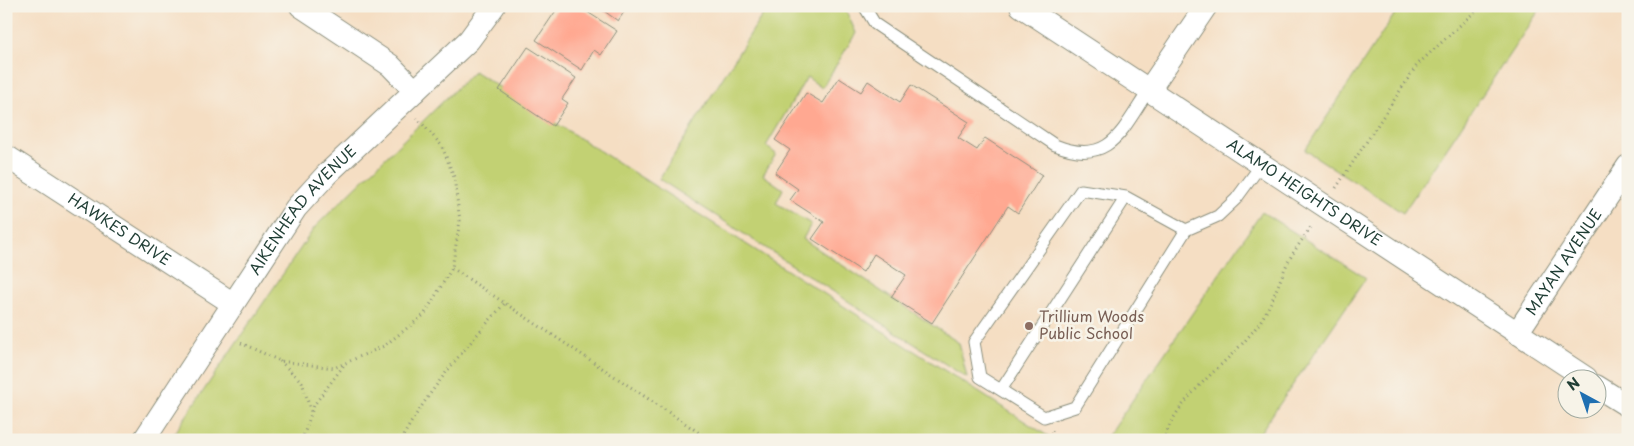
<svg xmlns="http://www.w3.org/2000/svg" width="1634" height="446" font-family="'Playpen Sans',sans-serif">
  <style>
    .green { fill: #c2d173; stroke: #708754 }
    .building { fill: #ffa891 }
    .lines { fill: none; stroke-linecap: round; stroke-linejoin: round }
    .service-casing { stroke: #8a8e7c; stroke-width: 13 }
    .minor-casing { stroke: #8a8e7c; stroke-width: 24 }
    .path { stroke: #8a8e7c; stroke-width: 3; stroke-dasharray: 1 4; stroke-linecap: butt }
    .service { stroke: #fff; stroke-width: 11 }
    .minor { stroke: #fff; stroke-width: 22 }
    .education-dot { fill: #8d6e63; stroke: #f7f3e8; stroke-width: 2 }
    .labels { text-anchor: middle; stroke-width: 5; stroke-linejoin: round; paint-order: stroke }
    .street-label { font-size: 15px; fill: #1f3d34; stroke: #f7f3e8 }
    .education-label { font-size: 15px; fill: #785e54; stroke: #f7f3e8; text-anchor: start }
  </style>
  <rect width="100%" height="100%" fill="#f7f3e8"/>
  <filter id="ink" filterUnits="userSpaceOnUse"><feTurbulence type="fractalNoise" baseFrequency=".02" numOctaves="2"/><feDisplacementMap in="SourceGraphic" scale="10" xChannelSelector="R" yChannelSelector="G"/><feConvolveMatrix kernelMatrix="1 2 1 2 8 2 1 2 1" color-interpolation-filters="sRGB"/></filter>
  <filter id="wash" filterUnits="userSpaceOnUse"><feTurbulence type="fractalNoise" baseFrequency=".0096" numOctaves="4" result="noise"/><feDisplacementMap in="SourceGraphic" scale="20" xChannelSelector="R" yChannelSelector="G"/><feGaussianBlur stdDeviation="1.12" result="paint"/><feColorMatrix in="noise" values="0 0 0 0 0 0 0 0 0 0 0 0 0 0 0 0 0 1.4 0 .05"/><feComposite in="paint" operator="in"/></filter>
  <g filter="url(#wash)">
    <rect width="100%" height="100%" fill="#f5dec3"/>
    <path class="green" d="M768 6H844L856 33 822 88 807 77 766 146 776 154 763 175 783 189 776 203 811 224 803 239 959 343 967 378 659 179Z
      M1400 6H1542L1403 213 1305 150Z
      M474 71 1054 440H170L315 227Z
      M1262 212 1366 278 1255 440H1105Z"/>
    <g id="blocks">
      <path class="building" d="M559 6H578L617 31 601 55 594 50 582 70 536 40Z
        M597 6H622L626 9 618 21Z
        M528 47 576 78 562 99 568 103 553 126 499 90Z
        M839 78 861 92 868 81 900 102 911 85 969 122 958 138 977 150 985 138 1042 175 1018 213 1008 206 932 323 891 297 906 275 874 254 863 272 812 239 824 222 790 200 798 189 775 173 790 150 775 140 806 93 823 103Z"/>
    </g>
  </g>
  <g filter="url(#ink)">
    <use href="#blocks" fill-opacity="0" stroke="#8a8e7c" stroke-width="1"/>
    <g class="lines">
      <defs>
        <path id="service" d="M864 6 875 24 1055 145C1110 167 1122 130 1149 90
          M1186 230 1075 407 1044 417 980 377 974 342 1081 190 1126 197 1186 230 1218 216 1236 199 1261 165
          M1001 390 1126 197"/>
        <g id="minor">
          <path d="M301 6 390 65 415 91"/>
          <path id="s1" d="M1021 6 1586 378"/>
          <path d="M1149 90 1206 6"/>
          <path id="s2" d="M6 156 232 303"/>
          <path id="s3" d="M1517 333 1628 166"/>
          <path d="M1596 386 1628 406"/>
          <path id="s4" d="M144 440 296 208 327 174 469 40 494 6"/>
        </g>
      </defs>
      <use href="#service" class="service-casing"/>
      <use href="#minor" class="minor-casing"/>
      <path class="path" d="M1336 188 1417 65 1481 6
        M452 268 710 440
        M241 343 280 361 334 368 384 346 424 315 452 268 460 221 454 177 442 146 417 118
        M280 361 302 382 311 412
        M1052 431 1053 440
        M302 440 314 405 344 365
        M401 440C429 389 466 347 504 304
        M1164 440C1178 392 1232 363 1260 322 1272 304 1278 284 1287 264 1294 250 1304 238 1312 225"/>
      <use href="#service" class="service"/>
      <use href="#minor" class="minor"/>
    </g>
  </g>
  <circle class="education-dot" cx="1029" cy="326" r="5"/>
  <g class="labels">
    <g class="street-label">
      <text dy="5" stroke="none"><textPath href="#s1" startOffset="339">ALAMO HEIGHTS DRIVE</textPath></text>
      <text dy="5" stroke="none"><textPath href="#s4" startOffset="280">AIKENHEAD AVENUE</textPath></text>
      <text dy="5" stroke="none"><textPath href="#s2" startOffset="135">HAWKES DRIVE</textPath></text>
      <text dy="5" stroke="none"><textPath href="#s3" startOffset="85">MAYAN AVENUE</textPath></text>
    </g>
    <g class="education-label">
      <text x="1039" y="322">Trillium Woods<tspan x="1039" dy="17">Public School</tspan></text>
    </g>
  </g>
  <rect width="1634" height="446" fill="none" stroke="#f7f3e8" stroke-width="25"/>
  <g transform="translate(1582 394) rotate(320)"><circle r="24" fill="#f7f3e8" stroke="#a1aaa0"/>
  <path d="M0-4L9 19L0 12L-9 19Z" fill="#1f6fb2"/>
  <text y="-8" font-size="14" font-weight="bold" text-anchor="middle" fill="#1f3d34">N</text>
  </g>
</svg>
